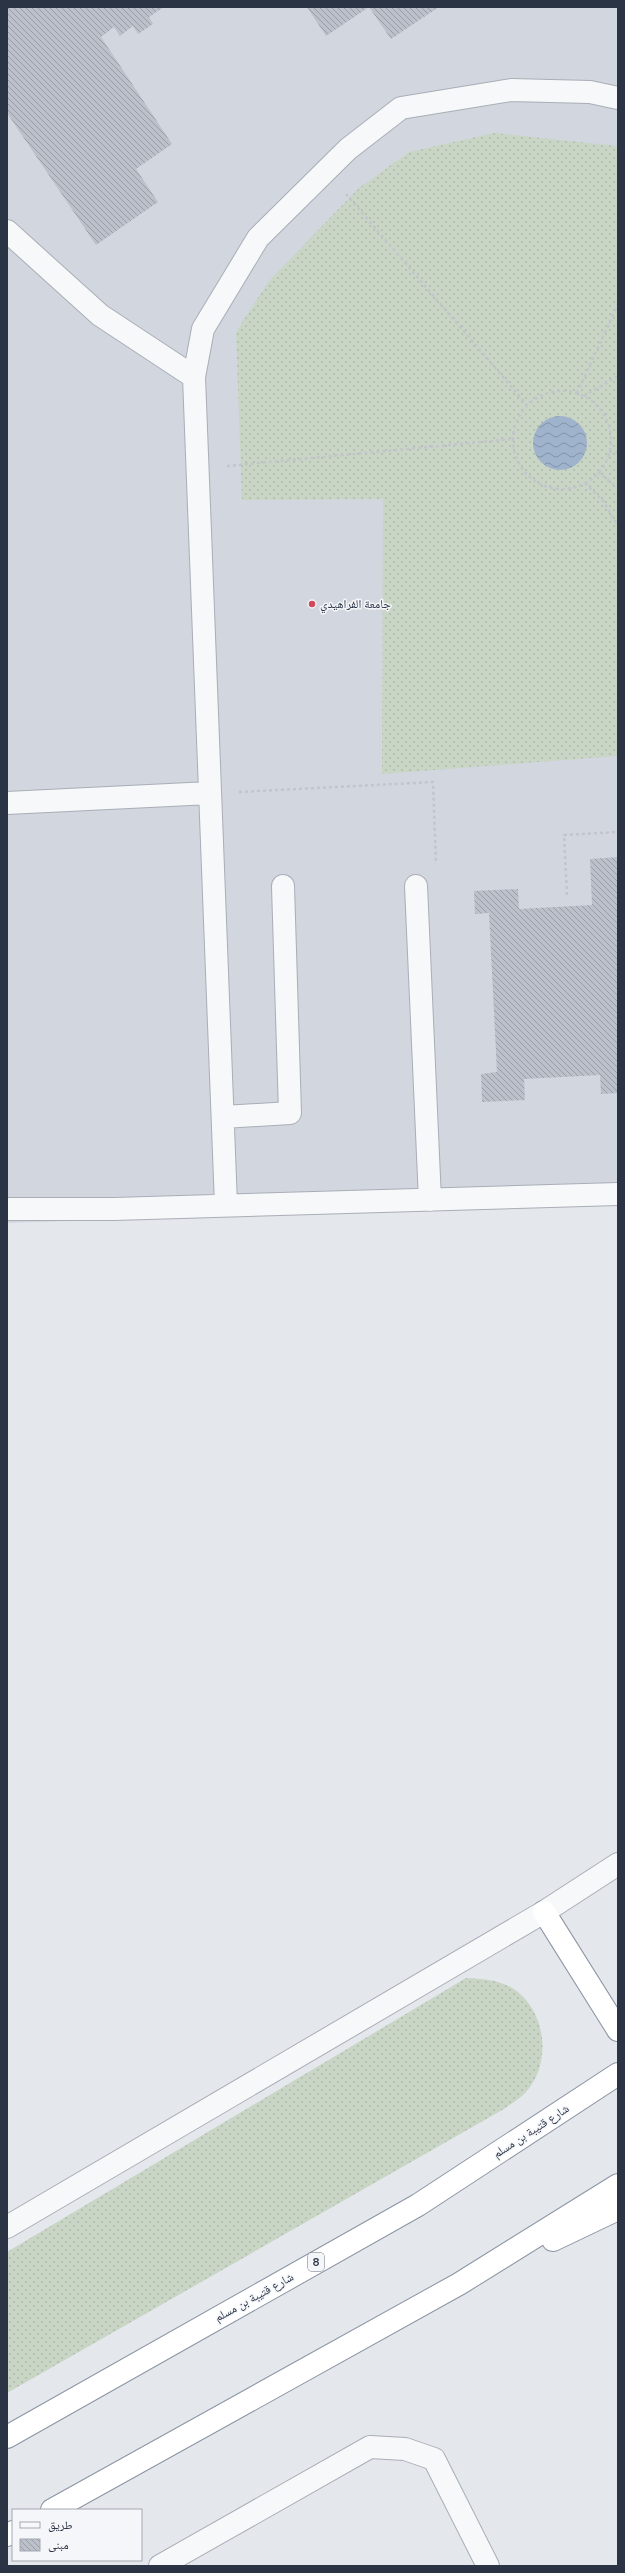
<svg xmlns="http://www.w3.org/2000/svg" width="625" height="2573" font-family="'Nunito Sans','Noto Naskh Arabic',sans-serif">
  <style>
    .built { fill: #d2d6de }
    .grass { fill: url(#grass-dots) }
    .water { fill: url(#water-waves) }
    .building { fill: url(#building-back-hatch) }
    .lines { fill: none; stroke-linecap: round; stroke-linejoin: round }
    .service-casing { stroke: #a9aeb7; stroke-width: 24 }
    .minor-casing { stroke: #a9aeb7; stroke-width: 24 }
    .trunk-casing { stroke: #8b94a3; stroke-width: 24 }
    .path { stroke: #c2c5cb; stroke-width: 2.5; stroke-dasharray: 3 3; stroke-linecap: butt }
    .service { stroke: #f7f8fa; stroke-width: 22 }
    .minor { stroke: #f7f8fa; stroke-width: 22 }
    .trunk { stroke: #fff; stroke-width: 22 }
    .poi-dot { fill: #d1495b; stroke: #f4f6f9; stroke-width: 1.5 }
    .labels { text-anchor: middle; stroke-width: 3; stroke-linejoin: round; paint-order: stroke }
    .shield { fill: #f4f6f9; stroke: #676e7b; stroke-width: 1 }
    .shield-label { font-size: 11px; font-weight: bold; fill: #2b3445 }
    .poi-label { font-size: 12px; fill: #2b3445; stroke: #f4f6f9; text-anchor: start }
    .street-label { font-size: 12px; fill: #2b3445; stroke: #f4f6f9 }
  </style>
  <defs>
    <pattern id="grass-dots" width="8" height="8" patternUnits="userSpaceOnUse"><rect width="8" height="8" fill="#c9d6c5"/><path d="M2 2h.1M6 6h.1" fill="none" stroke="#adb8ab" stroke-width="1.8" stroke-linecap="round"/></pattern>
    <pattern id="water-waves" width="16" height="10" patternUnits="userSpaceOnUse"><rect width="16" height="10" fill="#9fb4cc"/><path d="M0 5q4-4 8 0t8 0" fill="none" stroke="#8293a7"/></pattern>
    <pattern id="building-back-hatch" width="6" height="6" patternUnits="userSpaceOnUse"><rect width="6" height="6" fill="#bbc0ca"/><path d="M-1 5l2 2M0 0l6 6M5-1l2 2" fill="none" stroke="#989da6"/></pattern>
  </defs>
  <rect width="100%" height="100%" fill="#e4e7ec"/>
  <path class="built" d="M7 7H618V1202L7 1223Z"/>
  <path class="grass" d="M494 133 618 146V756L382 774 383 499 242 500 236 332 269 281 359 188 409 152Z
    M466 1978C484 1979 503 1980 518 1992 547 2016 551 2064 526 2092 520 2099 511 2103 504 2109L7 2393V2252Z"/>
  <path class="water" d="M533 443a27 27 0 1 1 54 0a27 27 0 1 1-54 0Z"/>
  <path class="building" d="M7 7H164L149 17 153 24 138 34 133 26 120 36 114 27 101 37 172 144 136 169 158 202 96 245 7 113Z
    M307 7H439L391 39 369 7 326 36Z
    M618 857V1093L601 1094 600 1075 524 1079 525 1100 482 1102 481 1074 497 1072 489 913 475 914 474 891 518 889 519 909 592 905 590 859Z"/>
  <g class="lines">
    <defs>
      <path id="service" d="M7 231 100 315 194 377
        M7 803 210 793
        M416 886 430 1200
        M223 1117 290 1113 283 886
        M226 1205 194 377 203 329 258 238 348 149 401 108 511 90 590 92 618 98
        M7 1209H114L618 1194
        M544 1912 618 1864"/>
      <path id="minor" d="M7 2227 544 1912
        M160 2566 370 2447 405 2449 434 2459 488 2566"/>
      <path id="trunk" d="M544 1912 618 2030
        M553 2240 618 2209
        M7 2437 418 2205 618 2074
        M52 2510 459 2284 618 2185
        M7 2535 13 2532"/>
    </defs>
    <use href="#service" class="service-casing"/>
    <use href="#minor" class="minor-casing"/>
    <use href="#trunk" class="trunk-casing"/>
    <path class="path" d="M346 194 527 405
      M513 440a49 49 0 1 1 98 0a49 49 0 1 1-98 0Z
      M577 393 618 304
      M584 396 618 376
      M609 452H618
      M227 466 513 439
      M598 472 618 488
      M585 483 603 501 618 526
      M239 792 433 782 436 864
      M567 895 564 835 618 832"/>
    <use href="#service" class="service"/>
    <use href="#minor" class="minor"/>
    <use href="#trunk" class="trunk"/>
  </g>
  <circle class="poi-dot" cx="312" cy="604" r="4"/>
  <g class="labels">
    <rect class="shield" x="308" y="2253" width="16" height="18" rx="3"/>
    <g class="shield-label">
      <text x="316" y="2266">8</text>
    </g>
    <g class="poi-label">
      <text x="320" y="608">جامعة الفراهيدي</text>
    </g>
    <g class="street-label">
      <text transform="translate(531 2131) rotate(-33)" y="4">شارع قتيبة بن مسلم</text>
      <text transform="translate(254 2297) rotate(-29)" y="4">شارع قتيبة بن مسلم</text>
    </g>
  </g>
  <rect width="625" height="2573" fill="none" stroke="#2b3445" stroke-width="16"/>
  <rect x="12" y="2509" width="130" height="52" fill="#f4f6f9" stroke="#a4a8b1"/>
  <rect x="20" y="2522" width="20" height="6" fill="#f7f8fa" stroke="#a4a8b1"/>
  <text x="48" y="2529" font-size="12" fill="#2b3445">طريق</text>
  <rect x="20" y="2539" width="20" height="12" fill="url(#building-back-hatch)" stroke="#a4a8b1"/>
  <text x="48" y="2549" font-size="12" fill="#2b3445">مبنى</text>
</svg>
